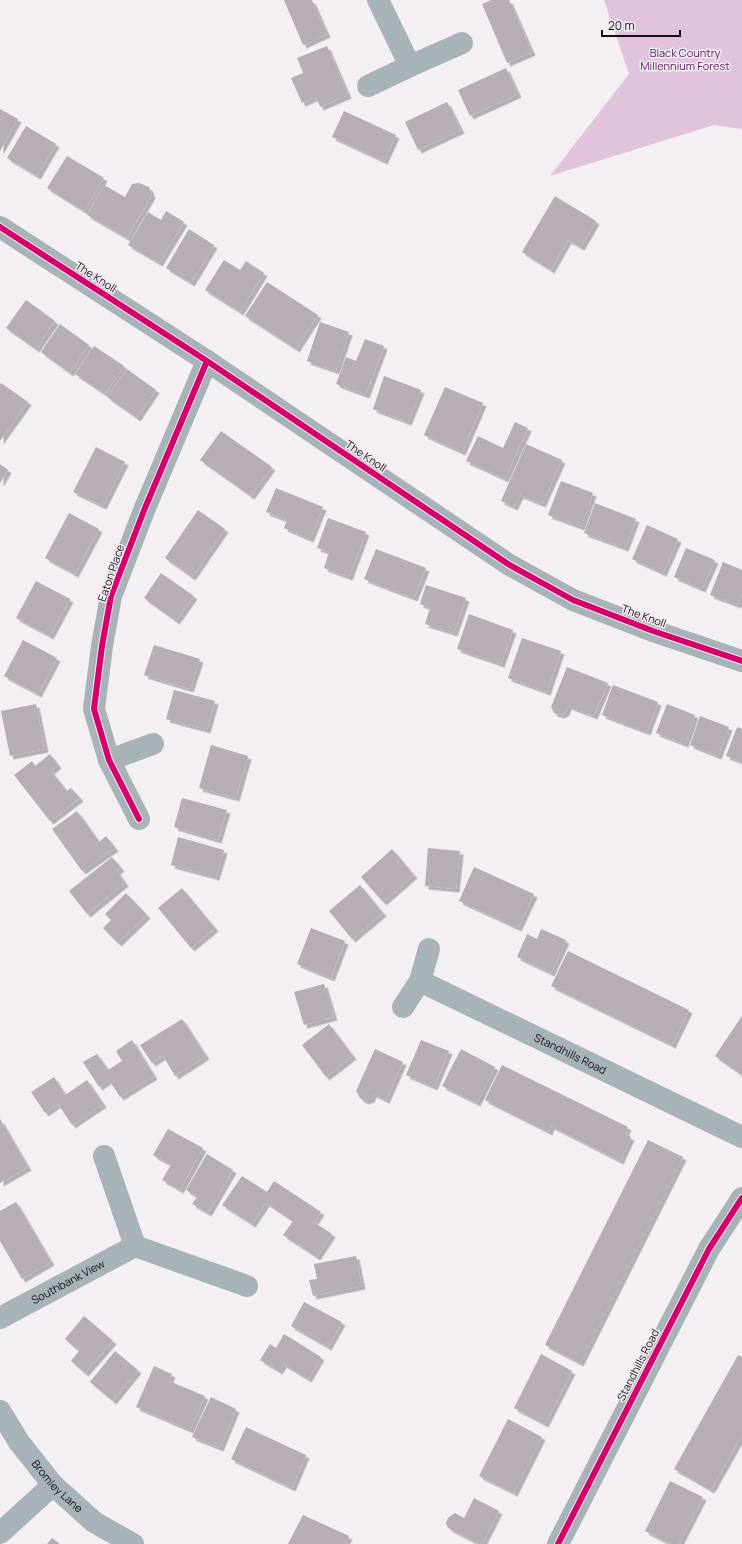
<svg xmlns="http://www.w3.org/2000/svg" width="742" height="1544" font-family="Manrope,sans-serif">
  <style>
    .forest { fill: #dfc4db }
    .building { fill: #b6adb6; filter: url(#shadow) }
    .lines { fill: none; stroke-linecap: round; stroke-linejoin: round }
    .minor { stroke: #a8b3b7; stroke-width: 22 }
    .tertiary { stroke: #a8b3b7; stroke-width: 22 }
    .cycleway-casing { stroke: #f5edf4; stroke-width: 8 }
    .cycleway { stroke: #d6006c; stroke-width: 6 }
    .labels { text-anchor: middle; stroke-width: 3; stroke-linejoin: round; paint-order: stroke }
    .park-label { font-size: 11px; fill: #582254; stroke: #f5edf4 }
    .street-label { font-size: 11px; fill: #131013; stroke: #f5edf4 }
  </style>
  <defs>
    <filter id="shadow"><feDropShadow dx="3.5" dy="3.5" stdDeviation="0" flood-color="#0004"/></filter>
  </defs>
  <rect width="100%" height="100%" fill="#f3eff3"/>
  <path class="forest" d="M604 0H742V129L714 125 550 176 629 74Z"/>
  <path class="building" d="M284 0H312L327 34 303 45Z
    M491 0H509L532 52 507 63 482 4Z
    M327 46 348 95 320 107 316 97 302 103 291 78 303 73 297 58Z
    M506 68 518 94 470 116 458 90Z
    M447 102 461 130 418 150 405 122Z
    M0 109 18 119 0 151Z
    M344 111 396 135 384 161 332 137Z
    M26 126 56 144 37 176 7 158Z
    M67 156 104 178 84 211 47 188Z
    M139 183 149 187 152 195 127 238 87 215 104 185 125 197 132 184Z
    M555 196 596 221 581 247 568 240 551 270 522 252Z
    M166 211 184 222 159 263 128 245 148 212 161 220Z
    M189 229 214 245 191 283 166 268Z
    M224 260 240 270 246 261 264 273 240 312 205 290Z
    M267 282 318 315 296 349 245 316Z
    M26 300 55 321 36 349 6 328Z
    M320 322 349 332 336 371 307 361Z
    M60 324 89 345 70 373 41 352Z
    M365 339 384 346 366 395 336 384 346 357 356 361Z
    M94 346 124 366 105 394 75 374Z
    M127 369 156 390 137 418 107 397Z
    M384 376 421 390 408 422 373 409Z
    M1 383 28 402 0 441V384Z
    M445 387 483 403 462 452 424 435Z
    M515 422 528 428 505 479 466 461 478 436 503 448Z
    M221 431 272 467 251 496 200 460Z
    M526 444 562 460 542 504 520 495 514 507 501 501Z
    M96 447 125 462 103 506 73 492Z
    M0 464 8 470 0 483Z
    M561 481 593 493 581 527 548 515Z
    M276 488 323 507 310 539 284 528 287 520 266 512Z
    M595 503 636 519 625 548 584 533Z
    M198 510 225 529 192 577 165 558Z
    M69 513 99 529 75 574 45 558Z
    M328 518 366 532 349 577 324 568 329 552 317 548Z
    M647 525 678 539 663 573 632 559Z
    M686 548 715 560 702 589 674 577Z
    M376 549 426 568 414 598 364 579Z
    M723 562 742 570V594L738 605 710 595Z
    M161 573 194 596 176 621 144 598Z
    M36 581 70 599 50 636 16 618Z
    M426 585 466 598 454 633 425 624 430 608 420 604Z
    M469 614 513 630 501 664 457 649Z
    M522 638 561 651 547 692 508 678Z
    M23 640 57 658 38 694 4 676Z
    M154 645 200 659 190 689 144 675Z
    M567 667 608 683 594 716 568 706 566 712 561 715 554 713 551 707Z
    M613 685 658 702 647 732 602 715Z
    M174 690 215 701 207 730 166 719Z
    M36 704 45 749 10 756 1 711Z
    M667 704 695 715 685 744 656 733Z
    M700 716 729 727 718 756 690 745Z
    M737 727 742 729V762L726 756Z
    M211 745 248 756 236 798 199 788Z
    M50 754 58 765 51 771 67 791 71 788 80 798 50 821 14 775 32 761 35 766Z
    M182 798 227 810 218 840 174 827Z
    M77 811 99 842 106 836 115 848 82 871 52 829Z
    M178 837 224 850 216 877 171 865Z
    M428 848 460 851 456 889 425 886Z
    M392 849 414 875 383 902 361 877Z
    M112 857 121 868 117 871 125 883 87 914 69 891Z
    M474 867 534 894 518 928 459 901Z
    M360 885 383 913 352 939 329 911Z
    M182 888 215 928 191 948 158 908Z
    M126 893 147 915 118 943 103 928 111 920 105 914Z
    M311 928 345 941 331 978 297 964Z
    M541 929 566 940 551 973 517 957 527 934 537 939Z
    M568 951 689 1010 672 1045 551 986Z
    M324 984 334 1017 304 1025 294 992Z
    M742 1016V1075L715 1056Z
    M182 1019 206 1056 175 1076 163 1056 152 1063 140 1045Z
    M329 1024 353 1056 326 1077 302 1045Z
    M132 1040 154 1076 120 1097 109 1080 99 1087 83 1062 97 1054 108 1070 122 1061 116 1051Z
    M421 1040 449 1051 434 1087 406 1075Z
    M375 1049 403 1062 386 1100 373 1094 371 1099 365 1101 360 1098 356 1091Z
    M461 1049 495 1067 477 1103 442 1086Z
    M502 1065 628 1127 625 1134 631 1137 620 1161 551 1126 549 1132 485 1100Z
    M54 1077 65 1095 87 1080 103 1104 72 1125 58 1104 45 1113 31 1092Z
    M0 1119 28 1167 0 1183Z
    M168 1129 203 1148 180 1190 162 1180 171 1165 153 1155Z
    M648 1140 683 1157 580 1363 545 1345Z
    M207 1154 233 1170 208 1213 192 1204 197 1197 186 1190Z
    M242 1176 267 1192 274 1181 321 1212 314 1222 332 1234 317 1257 283 1235 293 1221 266 1203 252 1224 222 1205Z
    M16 1202 51 1262 22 1279 0 1241V1211Z
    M356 1256 362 1286 313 1296 309 1280 317 1279 314 1264Z
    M304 1302 342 1322 328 1347 291 1326Z
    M84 1316 113 1341 85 1373 71 1361 79 1351 65 1339Z
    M284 1334 321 1357 308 1379 283 1364 279 1371 260 1360 270 1344 276 1348Z
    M115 1351 138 1370 113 1401 90 1382Z
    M541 1354 572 1371 545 1424 514 1408Z
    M738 1355 742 1357V1435L711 1490 674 1469Z
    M154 1366 172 1374 169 1381 205 1396 190 1430 136 1407Z
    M211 1397 236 1409 220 1448 192 1437Z
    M508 1419 542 1437 514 1493 479 1476Z
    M246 1427 306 1455 292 1488 231 1459Z
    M670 1481 703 1497 679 1544H670L645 1531Z
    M474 1498 499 1511 482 1544H479L448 1528 446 1523 448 1518 455 1513 464 1518Z
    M303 1515 349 1536 345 1544H288Z
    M52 1538 60 1544H47Z"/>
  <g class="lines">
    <g class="minor">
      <path d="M378 0 410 66"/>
      <path d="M368 86 410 66 462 43"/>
      <path d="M0 227 207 361 508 564 573 600 653 631 742 661"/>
      <path d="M109 760 153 744"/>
      <path d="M139 819 109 760 94 709 102 646 111 596 145 508 207 361"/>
      <path id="s1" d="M420 981 742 1137"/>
      <path d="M403 1007 420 981 429 949"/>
      <path d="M135 1246 247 1286"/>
      <path id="s2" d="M0 1318 135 1246 104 1156"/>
      <path d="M0 1533 53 1485"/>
    </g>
    <g class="tertiary">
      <path id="s3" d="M0 1411 19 1442 53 1485 94 1522 133 1544"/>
      <path d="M558 1544 709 1249 742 1198"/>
    </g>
    <defs>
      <path id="cycleway" d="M0 227 207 361 508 564 573 600 653 631 742 661
        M139 819 109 760 94 709 102 646 111 596 145 508 207 361
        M558 1544 709 1249 742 1198"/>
    </defs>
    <use href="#cycleway" class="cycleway-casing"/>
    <use href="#cycleway" class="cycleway"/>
  </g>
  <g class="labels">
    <g class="park-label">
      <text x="685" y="57">Black Country<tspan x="685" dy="13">Millennium Forest</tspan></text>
    </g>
    <g class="street-label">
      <text transform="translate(96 277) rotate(33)" y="4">The Knoll</text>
      <text transform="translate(366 456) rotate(34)" y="4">The Knoll</text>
      <text transform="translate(111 573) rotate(-71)" y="4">Eaton Place</text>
      <text transform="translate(644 616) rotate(20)" y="4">The Knoll</text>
      <text dy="4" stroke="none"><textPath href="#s1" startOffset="167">Standhills Road</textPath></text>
      <text dy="4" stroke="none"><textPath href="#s2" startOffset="77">Southbank View</textPath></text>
      <text transform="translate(638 1365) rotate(-63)" y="4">Standhills Road</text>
      <text dy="4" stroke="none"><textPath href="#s3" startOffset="95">Bromley Lane</textPath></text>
    </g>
  </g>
  <path d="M602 30v6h78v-6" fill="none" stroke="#131013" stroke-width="2"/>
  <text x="608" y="30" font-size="12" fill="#131013" stroke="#f5edf4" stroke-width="3" paint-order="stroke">20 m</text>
</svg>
